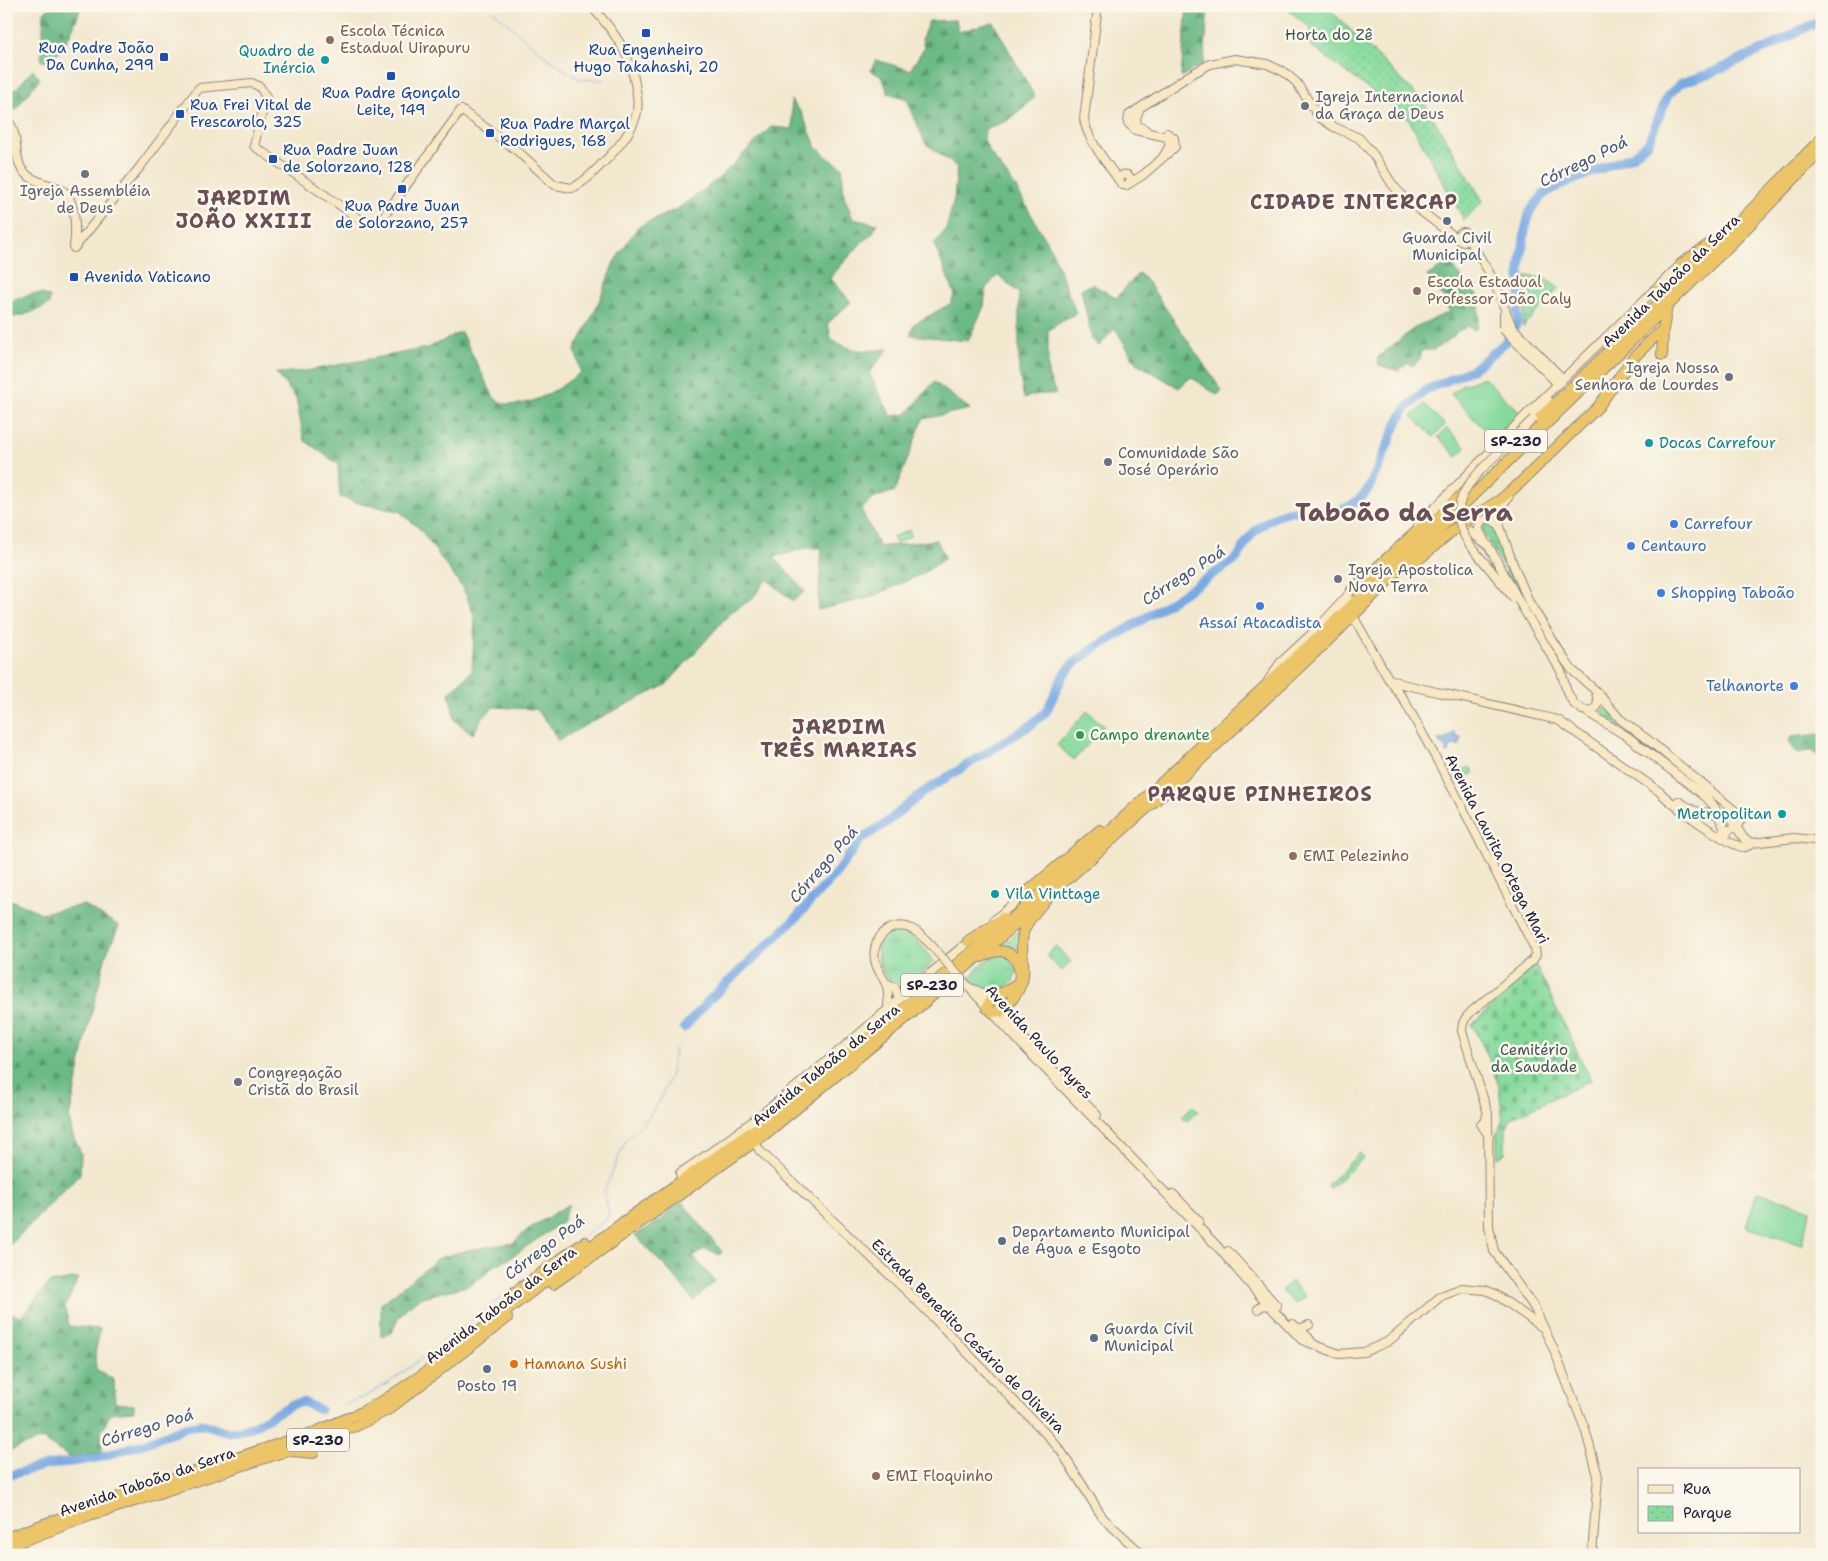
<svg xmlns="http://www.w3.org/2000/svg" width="1828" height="1561" font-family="'Shantell Sans',sans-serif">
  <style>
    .grass { fill: url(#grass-tufts); stroke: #547e6c }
    .forest { fill: url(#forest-firs); stroke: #476e60 }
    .cemetery { fill: url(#cemetery-stones); stroke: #547e6c }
    .park { fill: url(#park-dots); stroke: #547e6c }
    .pitch { fill: #86da9c; stroke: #547e6c }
    .water { fill: #78a9e3; stroke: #4d668f }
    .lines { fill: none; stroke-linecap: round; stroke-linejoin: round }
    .stream { stroke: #78a9e3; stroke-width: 1 }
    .river { stroke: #78a9e3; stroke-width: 9 }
    .secondary-casing { stroke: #8a8584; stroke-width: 10 }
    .motorway-casing { stroke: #8a8584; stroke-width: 12 }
    .secondary { stroke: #f8e8c3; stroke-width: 8 }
    .motorway { stroke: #edc569; stroke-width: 10 }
    .secondary-bridge-casing { stroke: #8a8584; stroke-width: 10; stroke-linecap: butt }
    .secondary-bridge { stroke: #f8e8c3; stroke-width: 8 }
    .transit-dot { fill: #1a4fb4; stroke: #fbf7ec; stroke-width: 2 }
    .education-dot { fill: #8d6e63; stroke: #fbf7ec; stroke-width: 2 }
    .culture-dot { fill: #0f9aa8; stroke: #fbf7ec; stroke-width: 2 }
    .worship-dot { fill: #6b7280; stroke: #fbf7ec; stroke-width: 2 }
    .service-dot { fill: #5c6f8a; stroke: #fbf7ec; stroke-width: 2 }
    .shop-dot { fill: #3f7fe0; stroke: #fbf7ec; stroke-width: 2 }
    .leisure-dot { fill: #2e9e5b; stroke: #fbf7ec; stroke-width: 2 }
    .food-dot { fill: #e8710a; stroke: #fbf7ec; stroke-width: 2 }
    .labels { text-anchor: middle; stroke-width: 5; stroke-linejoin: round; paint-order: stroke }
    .shield { fill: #fbf7ec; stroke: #636270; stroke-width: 1 }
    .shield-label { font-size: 14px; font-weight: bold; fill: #22223b }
    .education-label { font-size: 15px; fill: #785e54; stroke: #fbf7ec; text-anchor: start }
    .park-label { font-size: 15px; fill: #405958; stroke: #fbf7ec }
    .transit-label { font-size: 15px; fill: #164399; stroke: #fbf7ec; text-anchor: start }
    .culture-label { font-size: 15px; fill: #0d838f; stroke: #fbf7ec; text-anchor: end }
    .worship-label { font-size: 15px; fill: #5b616d; stroke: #fbf7ec; text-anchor: start }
    .service-label { font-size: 15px; fill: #4e5e75; stroke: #fbf7ec }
    .street-label { font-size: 15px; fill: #22223b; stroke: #fbf7ec }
    .shop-label { font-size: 15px; fill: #366cbe; stroke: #fbf7ec; text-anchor: start }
    .leisure-label { font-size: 15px; fill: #27864d; stroke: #fbf7ec; text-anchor: start }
    .food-label { font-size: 15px; fill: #c56008; stroke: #fbf7ec; text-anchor: start }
    .water-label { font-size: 16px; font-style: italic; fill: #44587e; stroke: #fbf7ec }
    .district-label { font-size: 20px; font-weight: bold; letter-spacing: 1px; fill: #6a5056; stroke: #fbf7ec }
    .town-label { font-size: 25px; font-weight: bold; fill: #6a5056; stroke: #fbf7ec }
  </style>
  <defs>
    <pattern id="grass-tufts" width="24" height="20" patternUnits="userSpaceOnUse" patternTransform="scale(1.25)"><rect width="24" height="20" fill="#86da9c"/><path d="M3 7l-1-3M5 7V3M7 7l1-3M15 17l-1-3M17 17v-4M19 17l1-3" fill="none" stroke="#73bb87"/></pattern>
    <pattern id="forest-firs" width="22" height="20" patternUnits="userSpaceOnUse" patternTransform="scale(1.25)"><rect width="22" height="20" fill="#6cba84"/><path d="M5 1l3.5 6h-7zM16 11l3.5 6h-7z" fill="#58976d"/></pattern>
    <pattern id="cemetery-stones" width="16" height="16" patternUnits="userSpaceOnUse" patternTransform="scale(1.25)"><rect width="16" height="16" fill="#86da9c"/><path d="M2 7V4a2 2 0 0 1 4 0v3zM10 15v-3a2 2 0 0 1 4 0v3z" fill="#73bb87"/></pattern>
    <pattern id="park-dots" width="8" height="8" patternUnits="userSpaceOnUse" patternTransform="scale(1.25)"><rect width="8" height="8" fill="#86da9c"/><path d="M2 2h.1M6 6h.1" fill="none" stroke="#73bb87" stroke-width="1.8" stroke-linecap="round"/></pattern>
  </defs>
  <rect width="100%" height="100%" fill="#fbf7ec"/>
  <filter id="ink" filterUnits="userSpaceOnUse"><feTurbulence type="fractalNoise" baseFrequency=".02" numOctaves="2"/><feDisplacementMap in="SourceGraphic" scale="10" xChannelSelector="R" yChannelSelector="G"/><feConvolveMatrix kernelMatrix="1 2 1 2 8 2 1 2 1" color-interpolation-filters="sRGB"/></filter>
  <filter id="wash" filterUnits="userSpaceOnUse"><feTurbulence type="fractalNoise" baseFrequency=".0096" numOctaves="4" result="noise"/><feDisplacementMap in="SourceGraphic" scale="20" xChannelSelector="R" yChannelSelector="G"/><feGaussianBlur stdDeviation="1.12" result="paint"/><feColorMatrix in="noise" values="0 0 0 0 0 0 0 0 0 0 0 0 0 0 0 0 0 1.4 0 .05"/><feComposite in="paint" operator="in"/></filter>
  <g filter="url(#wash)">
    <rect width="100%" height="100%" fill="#f2e8ce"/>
    <path class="grass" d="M1493 521 1497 528 1507 563 1516 583 1514 585 1483 532 1484 525Z
      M1470 534 1484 548 1510 587 1467 536Z
      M1607 707 1719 801 1717 802 1600 713Z
      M1021 929 1018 951 1011 947 1003 945Z
      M894 931C911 931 924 948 934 961 926 969 917 980 907 984 883 993 862 938 894 931Z
      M999 955 1009 957 1017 970C1016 974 1015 978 1013 981 1003 994 978 991 969 980 975 969 986 958 999 955Z"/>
    <path class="forest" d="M54 6H81C75 26 65 47 51 62L41 61 44 12Z
      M1187 6H1208L1204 63 1181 77Z
      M956 20 959 32 993 22 1035 97 1007 121 985 129 984 141 990 153 1015 186 1052 251 1076 313 1048 330V375L1056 394H1038L1024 398 1019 371V293L998 275 986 288 984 306 968 341 910 335 914 324 950 304 955 295 934 244 946 230 954 199 957 167 925 143 907 99 888 93 882 76 870 71 876 60 910 70 924 48 922 38 929 21Z
      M33 70 40 79 14 111 6 104V100Z
      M791 100 801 112 816 146 827 157 842 167 844 196 853 219 877 224 872 234 862 242 830 278 851 302 828 323 831 338C851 353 864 351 888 349L869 373 891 416 907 414 934 382 970 409 923 419 895 491 876 497 861 509 879 547 937 540 945 558 924 573 871 597 818 610 822 548H806L774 557 805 591 793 601 767 579 751 600 731 612 666 685 589 723 558 741 549 724 535 709 493 707 481 720 473 734 455 721 449 693 472 671 475 618 464 590 420 529 399 511 361 504 340 497 338 464 304 440 296 398 276 373 306 371 428 348 461 332 494 398C517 418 561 388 581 372L575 350 596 309 614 262 638 227 679 208 718 179 771 127 793 129Z
      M1453 266 1466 284 1479 296V318L1476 329 1473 330 1468 326 1456 332 1454 336 1434 350H1424L1420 352 1421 358 1413 366 1408 363 1398 371 1379 365 1377 358 1417 326 1450 312 1442 296 1427 276 1440 268Z
      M1139 273 1149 284 1222 391 1217 395 1191 377 1179 388 1136 363 1115 328 1099 346 1092 339 1081 289 1092 284 1116 298Z
      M32 294H42L50 297 49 304C36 311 21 318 6 317V303Z
      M1822 734V761L1814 753 1810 750 1799 754 1794 751 1788 742 1791 737Z
      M6 898 42 913 84 905 119 926 106 955 87 1032 69 1118 73 1136 81 1153 80 1174 6 1249Z
      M682 1202 722 1252 719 1255 714 1252 704 1249 693 1257 715 1281 694 1301 672 1274 635 1235 660 1221 673 1207Z
      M569 1204 562 1222 507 1260 495 1265 482 1277 467 1286 422 1297 407 1307 398 1318 392 1332 381 1337V1304L439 1258 468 1250 513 1243 527 1230Z
      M78 1278 65 1308 69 1326 100 1329 95 1354 96 1369 114 1380 115 1403 134 1405V1411L111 1413 101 1432 102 1451 89 1456 69 1457 42 1439 6 1452V1311L21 1317 49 1283Z"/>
    <path class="cemetery" d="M1535 964 1591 1080 1511 1118 1505 1132V1153L1497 1158V1132L1503 1123 1499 1086 1488 1056 1472 1025Z"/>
    <path class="park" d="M1283 6H1326L1423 101 1483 201 1464 220 1408 118 1307 43 1311 28Z
      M1526 276 1544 278 1559 288 1523 327Z
      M1359 1153 1364 1157 1331 1188 1327 1185Z"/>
    <path class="pitch" d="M1484 377 1523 416 1495 441 1451 394 1465 383 1467 384Z
      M1424 404 1445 425 1433 437 1412 416Z
      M1447 428 1466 448 1457 457 1438 437Z
      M909 530 911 536 896 543 893 537Z
      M1087 711 1104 726 1074 760 1057 745Z
      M1470 767 1474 773 1458 781 1454 773Z
      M1056 946 1071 962 1061 971 1046 955Z
      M1193 1106 1198 1111 1187 1121 1182 1116Z
      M1757 1192 1811 1209 1801 1245 1746 1227Z
      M1291 1281 1305 1296 1295 1304 1281 1291Z"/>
    <path class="water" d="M1455 732 1456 736 1461 737 1460 745H1452L1449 752 1446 753 1445 746 1440 744 1438 740 1446 739Z"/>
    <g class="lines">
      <path class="stream" d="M493 11 546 57 579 79 604 80
        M522 1281 607 1219 609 1213 604 1192 626 1140 647 1119 660 1100 671 1074 675 1049
        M343 1404 364 1397 390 1382 511 1290"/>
      <path class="river" d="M684 1028 709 1000 796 918 837 872 861 839 886 823 922 793 1031 725 1046 712 1063 676 1073 664 1095 648 1136 624 1235 560C1242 553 1244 544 1250 537 1256 528 1271 519 1281 514 1295 507 1306 514 1319 514 1339 514 1358 504 1369 488L1397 423 1406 408 1426 390 1473 369 1506 342 1518 321 1517 313 1520 301V267L1525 231 1530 211 1543 195 1554 188 1632 156 1648 143 1668 95 1681 83 1711 73 1775 44 1802 29 1822 21
        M6 1476 48 1465 93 1459 146 1443 186 1427 202 1424 229 1432 237 1431 251 1427 293 1404 303 1402 320 1410"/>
    </g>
  </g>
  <g filter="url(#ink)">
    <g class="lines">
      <defs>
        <path id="secondary" d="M1098 6 1084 119C1087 140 1108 164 1120 182
          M1140 108 1136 118 1137 125 1146 130
          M6 117C20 135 13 152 21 168 29 182 48 183 61 189 77 198 76 232 74 247
          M1163 157 1170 145 1167 137 1135 130 1128 123 1129 115 1190 75 1210 64 1235 59 1267 64 1284 72 1296 82 1319 117 1334 127 1359 138 1373 154 1392 184 1406 200 1459 240
          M1119.5 180a5.5 5.5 0 1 1 11 0a5.5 5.5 0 1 1-11 0Z
          M1130 183 1143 175 1175 147 1174 138 1167 133
          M1458 237a5 5 0 1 1 10 0a5 5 0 1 1-10 0Z
          M1468 238 1492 277 1512 327 1563 379
          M74 248 140 167 199 88 252 83 260 87 266 97 254 146 364 222C373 225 378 221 384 216L461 110 515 149 555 185 572 188C586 182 596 169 607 159 619 146 629 135 635 119 639 109 638 99 636 89 631 54 614 31 591 6
          M1504 314V330L1558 384
          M1533 419 1548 400
          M1509 496 1501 507 1499 517 1500 527 1513 564 1529 602 1565 660 1572 670 1596 691 1620 719 1652 743 1739 814 1741 820 1736 827 1718 835
          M1418 525 1527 414 1681 264
          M1457 530 1464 529 1469 531 1488 545 1524 610 1561 671 1567 692 1574 704 1628 737 1706 797 1714 806 1727 834
          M1484 540 1478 528 1482 521 1491 518 1500 527
          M1470 545 1513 597
          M1348 595 1353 616 1388 678 1404 700 1454 791 1535 949 1536 955 1532 961 1472 1011C1465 1018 1462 1022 1462 1031L1488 1114 1489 1227 1494 1251 1534 1307 1554 1350 1585 1429 1598 1476 1592 1555
          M1390 679 1402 684 1558 720 1660 792C1672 805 1725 843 1742 847 1746 848 1749 846 1752 843L1794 838 1822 841
          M1268 681 1280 663 1318 628 1350 593
          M1582 710 1588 711 1596 708 1598 702 1596 692
          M1678 801 1695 811 1725 815 1732 820 1744 839 1752 843
          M994 920 1027 892
          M963 981 1029 1052 1216 1245 1260 1296 1302 1340 1339 1354 1364 1352 1387 1342 1395 1336 1441 1296 1462 1288 1485 1290 1495 1294 1542 1327
          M885 982 895 988 899 999
          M973 989 996 999 1005 1010 1007 1019 1014 1029 1064 1081
          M888 1010C888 1002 889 995 887 987 885 980 880 974 877 967 870 950 878 931 895 927 911 923 922 936 931 945
          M1073 1091 1097 1115
          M1488 1113 1484 1123 1481 1124 1489 1136
          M755 1118V1141L759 1150 923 1307 1048 1436 1061 1451 1103 1518 1143 1555
          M682 1184 680 1173C785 1104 875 1017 972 939
          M1173 1194 1199 1221
          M1228 1251 1277 1306
          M1258 1309 1261 1306 1269 1305
          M1293 1324 1308 1337 1313 1344
          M1299 1329 1309 1325"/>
        <path id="motorway" d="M1681 264 1717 239
          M1655 290 1666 296C1668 308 1665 318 1663 329 1662 337 1663 346 1662 355
          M1526 431 1672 290 1822 138
          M1412 565 1457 527 1500 500 1520 483 1598 407 1633 358 1663 329
          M1352 590 1426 523
          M1027 892 1100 830
          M1052 893 1194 766 1340 629 1465 503 1731 244 1822 150
          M968 941 1003 918
          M982 957C989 953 997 949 1005 952 1011 953 1016 958 1018 965 1026 989 1006 989 993 997 989 1000 988 1004 987 1008
          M992 1012 1005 1010C1011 1000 1022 988 1023 976 1025 960 1019 946 1024 930 1029 917 1041 906 1049 895
          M553 1284 764 1135 912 1013 1030 912
          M507 1312 511 1297 515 1292 585 1242
          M292 1451 313 1453
          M6 1538 99 1504 315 1432 360 1413 386 1399 422 1375 622 1223 768 1120 1032 902 1171 774 1351 606 1467 489
          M6 1547 92 1515 286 1451 356 1426 389 1409 507 1318"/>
      </defs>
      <use href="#secondary" class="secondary-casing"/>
      <use href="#motorway" class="motorway-casing"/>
      <use href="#secondary" class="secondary"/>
      <use href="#motorway" class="motorway"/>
      <defs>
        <path id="secondary-bridge" d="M1470 545C1444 507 1467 483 1494 457 1507 444 1520 432 1533 419
          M931 945 963 981"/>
      </defs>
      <use href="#secondary-bridge" class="secondary-bridge-casing"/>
      <use href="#secondary-bridge" class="secondary-bridge"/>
    </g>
  </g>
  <g class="transit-dot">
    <rect x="641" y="28" width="10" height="10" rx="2.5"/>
    <rect x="159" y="52" width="10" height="10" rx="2.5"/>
    <rect x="386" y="71" width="10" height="10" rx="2.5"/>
    <rect x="175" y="109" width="10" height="10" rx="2.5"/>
    <rect x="485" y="128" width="10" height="10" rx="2.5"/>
    <rect x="268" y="154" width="10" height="10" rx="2.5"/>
    <rect x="397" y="184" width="10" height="10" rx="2.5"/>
    <rect x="69" y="272" width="10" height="10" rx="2.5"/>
  </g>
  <g class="education-dot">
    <circle cx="330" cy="40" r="5"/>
    <circle cx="1417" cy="291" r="5"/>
    <circle cx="1293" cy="856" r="5"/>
    <circle cx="876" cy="1476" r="5"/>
  </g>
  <g class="culture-dot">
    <circle cx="325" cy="60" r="5"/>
    <circle cx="1649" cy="443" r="5"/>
    <circle cx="1782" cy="814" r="5"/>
    <circle cx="995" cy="894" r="5"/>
  </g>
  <g class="worship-dot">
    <circle cx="1305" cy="106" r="5"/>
    <circle cx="85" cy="174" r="5"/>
    <circle cx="1729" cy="377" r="5"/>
    <circle cx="1108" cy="462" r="5"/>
    <circle cx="1338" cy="579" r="5"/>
    <circle cx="238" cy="1082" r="5"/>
  </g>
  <g class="service-dot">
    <circle cx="1447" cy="221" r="5"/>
    <circle cx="1002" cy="1241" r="5"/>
    <circle cx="1094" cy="1338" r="5"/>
    <circle cx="487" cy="1369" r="5"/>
  </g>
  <g class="shop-dot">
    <circle cx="1674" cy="524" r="5"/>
    <circle cx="1631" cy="546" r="5"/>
    <circle cx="1661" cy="593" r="5"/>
    <circle cx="1260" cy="606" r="5"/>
    <circle cx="1794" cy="686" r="5"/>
  </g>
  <circle class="leisure-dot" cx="1080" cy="735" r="5"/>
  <circle class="food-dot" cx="514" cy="1364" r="5"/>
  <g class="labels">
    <g class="shield">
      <rect x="1485" y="429.5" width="62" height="23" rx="4"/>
      <rect x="901" y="973.5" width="62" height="23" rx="4"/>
      <rect x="287" y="1428.5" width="62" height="23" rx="4"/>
    </g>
    <g class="shield-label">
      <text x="1516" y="446">SP-230</text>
      <text x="932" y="990">SP-230</text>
      <text x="318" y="1445">SP-230</text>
    </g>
    <g class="education-label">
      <text x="340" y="36">Escola Técnica<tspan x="340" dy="17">Estadual Uirapuru</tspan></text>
      <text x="1427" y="287">Escola Estadual<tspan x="1427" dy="17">Professor João Caly</tspan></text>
      <text x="1303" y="861">EMI Pelezinho</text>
      <text x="886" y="1481">EMI Floquinho</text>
    </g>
    <g class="park-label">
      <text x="1329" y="40">Horta do Zê</text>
      <text x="1534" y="1055">Cemitério<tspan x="1534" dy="17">da Saudade</tspan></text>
    </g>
    <g class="transit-label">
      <text x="154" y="53" text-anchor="end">Rua Padre João<tspan x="154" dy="17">Da Cunha, 299</tspan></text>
      <text x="646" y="55" text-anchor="middle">Rua Engenheiro<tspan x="646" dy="17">Hugo Takahashi, 20</tspan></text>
      <text x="391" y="98" text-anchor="middle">Rua Padre Gonçalo<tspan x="391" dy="17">Leite, 149</tspan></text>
      <text x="190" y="110">Rua Frei Vital de<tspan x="190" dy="17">Frescarolo, 325</tspan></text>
      <text x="500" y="129">Rua Padre Marçal<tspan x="500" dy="17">Rodrigues, 168</tspan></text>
      <text x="283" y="155">Rua Padre Juan<tspan x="283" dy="17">de Solorzano, 128</tspan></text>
      <text x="402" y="211" text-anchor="middle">Rua Padre Juan<tspan x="402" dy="17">de Solorzano, 257</tspan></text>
      <text x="84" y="282">Avenida Vaticano</text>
    </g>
    <g class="culture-label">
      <text x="315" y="56">Quadro de<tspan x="315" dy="17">Inércia</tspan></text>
      <text x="1659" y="448" text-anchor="start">Docas Carrefour</text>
      <text x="1772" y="819">Metropolitan</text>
      <text x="1005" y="899" text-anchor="start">Vila Vinttage</text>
    </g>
    <g class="worship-label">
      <text x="1315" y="102">Igreja Internacional<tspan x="1315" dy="17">da Graça de Deus</tspan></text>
      <text x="85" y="196" text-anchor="middle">Igreja Assembléia<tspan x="85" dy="17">de Deus</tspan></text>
      <text x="1719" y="373" text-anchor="end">Igreja Nossa<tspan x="1719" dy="17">Senhora de Lourdes</tspan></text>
      <text x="1118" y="458">Comunidade São<tspan x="1118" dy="17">José Operário</tspan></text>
      <text x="1348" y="575">Igreja Apostolica<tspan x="1348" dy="17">Nova Terra</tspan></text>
      <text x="248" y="1078">Congregação<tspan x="248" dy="17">Cristã do Brasil</tspan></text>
    </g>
    <g class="service-label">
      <text x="1447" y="243">Guarda Civil<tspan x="1447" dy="17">Municipal</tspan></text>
      <text x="1012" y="1237" text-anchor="start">Departamento Municipal<tspan x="1012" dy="17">de Água e Esgoto</tspan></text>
      <text x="1104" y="1334" text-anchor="start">Guarda Cívil<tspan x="1104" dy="17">Municipal</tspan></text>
      <text x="487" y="1391">Posto 19</text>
    </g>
    <g class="street-label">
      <text transform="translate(1671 281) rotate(-44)" y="5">Avenida Taboão da Serra</text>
      <text transform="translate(1497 849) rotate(63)" y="5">Avenida Laurita Ortega Mari</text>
      <text transform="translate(1039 1042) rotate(47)" y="5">Avenida Paulo Ayres</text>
      <text transform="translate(826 1065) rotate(-39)" y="5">Avenida Taboão da Serra</text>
      <text transform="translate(501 1305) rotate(-37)" y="5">Avenida Taboão da Serra</text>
      <text transform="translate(968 1336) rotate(45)" y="5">Estrada Benedito Cesário de Oliveira</text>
      <text transform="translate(147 1482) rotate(-19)" y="5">Avenida Taboão da Serra</text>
    </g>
    <g class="shop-label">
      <text x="1684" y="529">Carrefour</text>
      <text x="1641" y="551">Centauro</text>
      <text x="1671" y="598">Shopping Taboão</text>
      <text x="1260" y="628" text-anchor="middle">Assaí Atacadista</text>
      <text x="1784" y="691" text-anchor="end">Telhanorte</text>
    </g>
    <g class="leisure-label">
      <text x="1090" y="740">Campo drenante</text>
    </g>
    <g class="food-label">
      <text x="524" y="1369">Hamana Sushi</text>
    </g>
    <g class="water-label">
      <text transform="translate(1583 161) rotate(-26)" y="6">Córrego Poá</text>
      <text transform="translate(1183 575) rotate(-33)" y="6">Córrego Poá</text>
      <text transform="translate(823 864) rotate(-49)" y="6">Córrego Poá</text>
      <text transform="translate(544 1247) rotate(-37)" y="6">Córrego Poá</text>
      <text transform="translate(147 1427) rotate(-17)" y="6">Córrego Poá</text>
    </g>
    <g class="district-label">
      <text x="244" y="205">JARDIM<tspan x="244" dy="23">JOÃO XXIII</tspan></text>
      <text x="1354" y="209">CIDADE INTERCAP</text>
      <text x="839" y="734">JARDIM<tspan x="839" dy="23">TRÊS MARIAS</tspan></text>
      <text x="1260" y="801">PARQUE PINHEIROS</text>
    </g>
    <g class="town-label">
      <text x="1404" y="521">Taboão da Serra</text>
    </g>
  </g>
  <rect width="1828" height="1561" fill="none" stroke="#fbf7ec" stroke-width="25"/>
  <rect x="1638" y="1468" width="162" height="65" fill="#fbf7ec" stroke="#a4a2a5"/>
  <rect x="1648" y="1485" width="25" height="8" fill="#f8e8c3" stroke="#a4a2a5"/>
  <text x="1683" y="1494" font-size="15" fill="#22223b">Rua</text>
  <rect x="1648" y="1506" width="25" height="15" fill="url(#park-dots)" stroke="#a4a2a5"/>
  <text x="1683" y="1518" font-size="15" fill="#22223b">Parque</text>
</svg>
